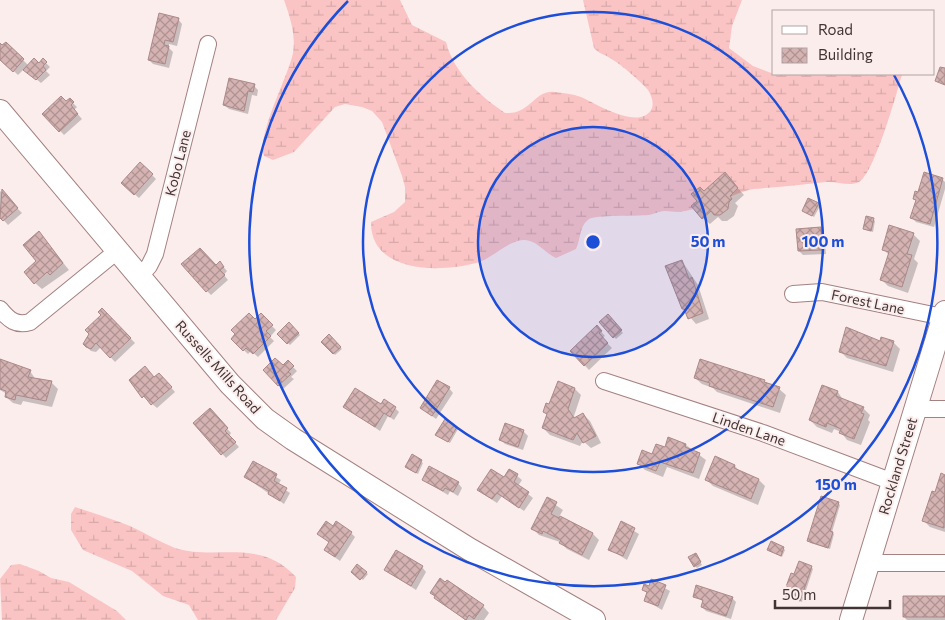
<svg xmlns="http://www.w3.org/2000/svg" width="945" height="620" font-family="Commissioner,sans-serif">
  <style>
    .wetland { fill: url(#wetland-marsh) }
    .shadow { fill: #0003 }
    .building { fill: url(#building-cross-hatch); stroke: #ab8989 }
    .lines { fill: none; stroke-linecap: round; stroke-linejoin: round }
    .street-casing { stroke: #a38181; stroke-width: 18 }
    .secondary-casing { stroke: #a38181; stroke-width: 24 }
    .street { stroke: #fff; stroke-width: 16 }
    .secondary { stroke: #fff; stroke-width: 22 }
    .ring { fill: none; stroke: #1d4ed8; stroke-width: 2.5 }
    .labels { text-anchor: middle; stroke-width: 4; stroke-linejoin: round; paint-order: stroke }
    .street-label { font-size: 14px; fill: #423434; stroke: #fceded }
    .centre { fill: #1d4ed8; stroke: #fceded; stroke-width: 2.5 }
    .ring-label { font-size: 15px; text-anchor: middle; font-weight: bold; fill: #1d4ed8; stroke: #fceded; stroke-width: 4; stroke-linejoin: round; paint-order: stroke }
  </style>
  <defs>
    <pattern id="wetland-marsh" width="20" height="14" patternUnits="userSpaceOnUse" patternTransform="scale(1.25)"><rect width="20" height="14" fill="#fbc4c4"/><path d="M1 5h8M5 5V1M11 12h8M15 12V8" fill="none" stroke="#d8a9a9"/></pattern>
    <pattern id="building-cross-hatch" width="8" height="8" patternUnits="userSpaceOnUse" patternTransform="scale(1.25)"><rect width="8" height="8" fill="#d6b3b3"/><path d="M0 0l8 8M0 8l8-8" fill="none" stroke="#af9292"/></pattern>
  </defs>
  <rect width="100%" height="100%" fill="#fceded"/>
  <path class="wetland" d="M284 0H400L412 25 446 42C454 73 479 95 505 113 531 115 534 89 555 92 563 93 573 94 581 97 597 104 641 132 652 108 654 102 651 95 648 90 638 79 623 66 610 58 604 54 599 54 594 48L583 0H742L732 26 729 48 753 66 774 74H902C897 93 874 174 859 182 849 187 837 181 826 182 802 185 778 187 754 189 740 191 725 200 711 204 701 207 689 211 678 212 672 212 665 210 659 212 656 213 653 214 649 215 636 216 595 215 589 219 579 226 581 239 576 249L556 258C545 253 536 239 523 240 507 241 492 259 476 263 440 273 370 273 371 222L394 212 405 202V187L402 176 382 122 372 111 362 107 345 104 335 107 294 152 273 160 264 156C256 136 288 77 293 53 296 35 290 17 284 0Z
    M75 507C93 513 113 519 130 526 145 533 160 542 175 548 216 561 260 537 296 577L295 588 276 620H198L189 605 163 596 132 571 83 550 71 530V514Z
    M20 564 39 571 51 578 69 582 117 611 126 620H2L0 579 11 565Z"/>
  <path class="shadow" d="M178 19 182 24 177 46 169 44V48L173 52 169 68 153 64 149 60Z
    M6 43 29 66 39 65 43 60 50 67 46 71 50 75 41 83 24 69 18 75 0 58V45L2 47Z
    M254 86 258 90 257 96 252 95 248 114 229 109 224 105Z
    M70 100 77 107 74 110 82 119 64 135 44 114Z
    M140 163 156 179 139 198 122 183Z
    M942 179 945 182V189L934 227 916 222 912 218 916 201 914 199Z
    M731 181 744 195 735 203 738 206 734 216 727 221H722L718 217 710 224 703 218 704 192Z
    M0 191 22 213 8 225 0 216Z
    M818 204 820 206 814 217 803 211Z
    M873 219 875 221 873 232 866 230 865 229Z
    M820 228 824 233 826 254 803 255 799 251Z
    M39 233 69 270 42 289 35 283Z
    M913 234 920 241 914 259 918 263 908 293 888 286 882 280 889 255 883 249Z
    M682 261 698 285 709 319 696 324 683 309Z
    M220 263 227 271 224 275 228 280 211 295 207 291 216 267Z
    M102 309 135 343 115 362 101 347 96 352 91 351 87 347 85 340 102 315Z
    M261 315 276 330 270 337 274 341 258 357 251 351 248 354 232 339Z
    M608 315 623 333 616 339 600 322Z
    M289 324 300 335 290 345 279 334Z
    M597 327 605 336 602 338 612 348 589 370 571 351Z
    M329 336 342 349 335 355 323 342Z
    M880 342H893L900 349 893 372 847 358 840 351Z
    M0 361 30 371 36 380 51 382 58 389 52 407 23 401 21 405 13 403 6 397 7 394 0 390Z
    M288 362 297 371 291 377 294 379 283 389 264 370 283 367Z
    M695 378 764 381 779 389 786 395 780 413 717 392 713 388 702 384Z
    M154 379H164L175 392 157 408 139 393Z
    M449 388 453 393 436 419 421 408Z
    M575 389 581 395 574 416 575 418 583 414 590 421 601 443 591 448 583 441 580 446 550 435 543 428 548 415 544 412Z
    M838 392 843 400 863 408 870 415 868 420 870 422 861 445 847 440 841 432 834 429 832 433 817 427 810 420Z
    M381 406 395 408 399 412 394 420 388 416 380 431 345 407Z
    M214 414 231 433 229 436 239 447 226 458 195 423Z
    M506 425 524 432 528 436 523 450 505 444 500 439Z
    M457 428 458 429 450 443 439 437Z
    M669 439 686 445 706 460 699 479 667 467 663 477 645 470 638 463 666 448Z
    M412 456 423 463 418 474 408 469Z
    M253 463 281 480 278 485 290 493 284 504 245 477Z
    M735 466 741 473 759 480 765 486 758 505 713 486 707 480Z
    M510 470 522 480 518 486 533 498 524 511 502 496 497 503 483 494 504 479Z
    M942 475 945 476V532L930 527 924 521Z
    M423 480 458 483 462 488 458 496 450 491 448 495Z
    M547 499 563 510 559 517 593 534 599 540 589 560 567 549 560 542 539 535 532 528Z
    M838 503 840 505 832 532 834 534 830 549 810 543 809 541Z
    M621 523 639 534 627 560 609 549Z
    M333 528 351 533 355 537 340 561 325 550 330 543 319 534Z
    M783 548 785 550 782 557 769 550Z
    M697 556 702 565 697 568 695 566Z
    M357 566 368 574 363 580 353 572Z
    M422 567 426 572 416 590 385 570Z
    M811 567 813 569 802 602 786 596 784 595 795 576Z
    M652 581 670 591 662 610 645 600 648 594 644 590 650 587Z
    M694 596 732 598 736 602 731 619 706 611 702 607 704 602Z
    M436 598 483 606 489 613 484 620H465Z
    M945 598V620H907L904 617Z"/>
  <path class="building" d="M159 13 179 18 173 42 165 40 164 45 169 46 165 64 148 60Z
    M6 42 24 59 13 72 0 60V43L2 45Z
    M34 58 39 63 43 58 47 62 43 66 46 70 36 80 23 70Z
    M940 67 945 68V85L935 81Z
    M229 78 255 84 253 92 248 91 244 111 223 105Z
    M61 96 66 101 70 98 74 102 71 105 78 114 59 132 42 114Z
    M140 162 153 174 134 195 121 183Z
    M725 172 738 188 730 196 732 199 729 202 728 209 720 215H714L711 211 702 219 691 206 697 201 691 194 700 187 704 191Z
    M924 172 943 178 930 224 910 218 916 200 913 199 915 191 918 192Z
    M2 189 18 208 3 221 0 218Z
    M808 198 819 203 812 216 802 211Z
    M866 216 874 218 871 231 863 229Z
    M889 225 914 233 907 254 912 255 902 287 880 280 889 252 882 250Z
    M821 227 822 250 798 251 796 229Z
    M39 231 63 263 50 275 47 272 34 284 24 272 36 261 23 245Z
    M200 248 216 265 220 261 224 267 220 270 225 275 206 292 181 264Z
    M682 260 689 279 692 277 703 313 688 319 684 309H682L665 266Z
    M102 308 131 338 110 358 96 343 91 349 86 347 83 344 89 334 85 330 101 315 98 312Z
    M249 313 255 319 261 313 273 325 266 331 271 336 253 354 246 348 243 351 231 339 235 334 231 330Z
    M608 314 622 330 613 338 599 322Z
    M289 322 299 333 287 344 277 334Z
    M597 325 602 331 599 333 608 343 584 366 570 351Z
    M846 327 880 341 881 337 894 341 886 366 839 352Z
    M329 334 341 347 333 354 321 342Z
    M275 358 283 365 288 360 294 366 288 372 291 374 278 386 263 370Z
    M0 359 31 370 28 377 52 381 46 401 16 395 15 400 5 397 6 391 0 389Z
    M700 359 765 380 764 382 780 387 773 407 709 386 710 383 694 378Z
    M145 366 154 377 159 373 172 387 151 405 144 396 142 398 129 380Z
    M437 380 450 387 432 416 420 408Z
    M558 381 575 388 568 409 574 418 583 413 596 436 583 443 577 433 573 440 542 428 547 414 543 412 546 403 549 404Z
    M822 385 838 391 836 396 864 407 861 413 864 414 854 439 839 433 841 429 827 423 826 427 809 420Z
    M355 388 381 404 384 399 396 407 390 417 384 413 375 427 343 407Z
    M210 408 228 428 225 431 236 442 221 455 193 423Z
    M445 419 457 427 448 442 435 435Z
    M505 423 524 430 518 447 499 440Z
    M668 437 686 444 685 447 700 453 693 473 660 462 656 471 637 464 642 450 652 454 656 444 665 447Z
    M412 454 422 460 416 473 405 467Z
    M715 456 735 465 734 468 759 479 751 499 705 480Z
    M253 461 277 474 274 481 287 488 280 501 268 494 269 491 244 477Z
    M429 466 459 482 453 492 445 488 443 491 422 480Z
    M491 469 504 477 509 469 518 474 514 482 529 492 519 508 497 493 492 499 477 490Z
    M941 473 945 475 944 528 922 521 932 491 935 492Z
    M821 496 839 502 830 531 833 532 828 548 807 541Z
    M547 497 557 502 551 514 559 518 560 516 593 533 582 555 559 543 561 540 543 531 542 534 531 529Z
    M326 521 333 526 336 521 352 532 335 557 324 550 329 542 317 534Z
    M621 521 635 528 623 556 608 550Z
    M771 541 784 547 781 556 767 550Z
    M396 550 423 566 411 586 384 570Z
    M696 553 701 562 694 567 688 557Z
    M799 561 812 566 800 601 783 595 791 573 794 574Z
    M357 564 367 572 360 580 351 572Z
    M440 578 445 582 447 580 484 605 474 619 469 615 466 620 434 598 435 596 430 593Z
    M651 579 666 585 658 606 644 601 647 592 642 590 644 584 649 586Z
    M696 585 733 597 726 616 701 607 703 600 693 597Z
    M903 596H945V617H903Z"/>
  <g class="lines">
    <defs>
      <path id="street" d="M139 277 149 266 155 254 208 44
        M793 294 822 292 943 317
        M0 309C9 320 16 326 30 322L117 251
        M604 381 763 433 893 482
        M915 409H945
        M868 563H945"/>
      <path id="secondary" d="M0 111 230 384 265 419 293 439 469 549 594 620
        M851 620 945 312"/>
    </defs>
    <use href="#street" class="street-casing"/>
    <use href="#secondary" class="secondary-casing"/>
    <use href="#street" class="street"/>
    <use href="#secondary" class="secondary"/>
  </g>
  <circle cx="593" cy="242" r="115" fill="#1d4ed8" fill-opacity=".12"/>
  <g class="ring">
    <circle cx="593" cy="242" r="115"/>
    <circle cx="593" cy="242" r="230"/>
    <path d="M894 75A344 344 0 1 1 348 1"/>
  </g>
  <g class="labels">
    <g class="street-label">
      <text transform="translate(178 163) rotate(-76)" y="5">Kobo Lane</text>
      <text transform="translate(868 302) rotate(12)" y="5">Forest Lane</text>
      <text transform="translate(218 367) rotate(48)" y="5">Russells Mills Road</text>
      <text transform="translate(749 429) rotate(19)" y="5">Linden Lane</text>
      <text transform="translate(898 466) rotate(-73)" y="5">Rockland Street</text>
    </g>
  </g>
  <circle cx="593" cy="242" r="8" class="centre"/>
  <g class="ring-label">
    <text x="708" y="247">50 m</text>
    <text x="823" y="247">100 m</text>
    <text x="836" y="490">150 m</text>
  </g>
  <rect x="772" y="10" width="162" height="65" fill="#fceded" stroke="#b2a3a3"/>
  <rect x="782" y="26" width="25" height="8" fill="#ffffff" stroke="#b2a3a3"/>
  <text x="818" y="35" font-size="15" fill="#423434">Road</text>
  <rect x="782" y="48" width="25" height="15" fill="url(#building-cross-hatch)" stroke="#b2a3a3"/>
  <text x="818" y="60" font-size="15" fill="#423434">Building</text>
  <path d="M775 600v8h115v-8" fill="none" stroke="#423434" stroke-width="2.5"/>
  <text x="782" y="600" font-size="15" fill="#423434" stroke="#fceded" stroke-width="4" paint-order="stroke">50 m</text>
</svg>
